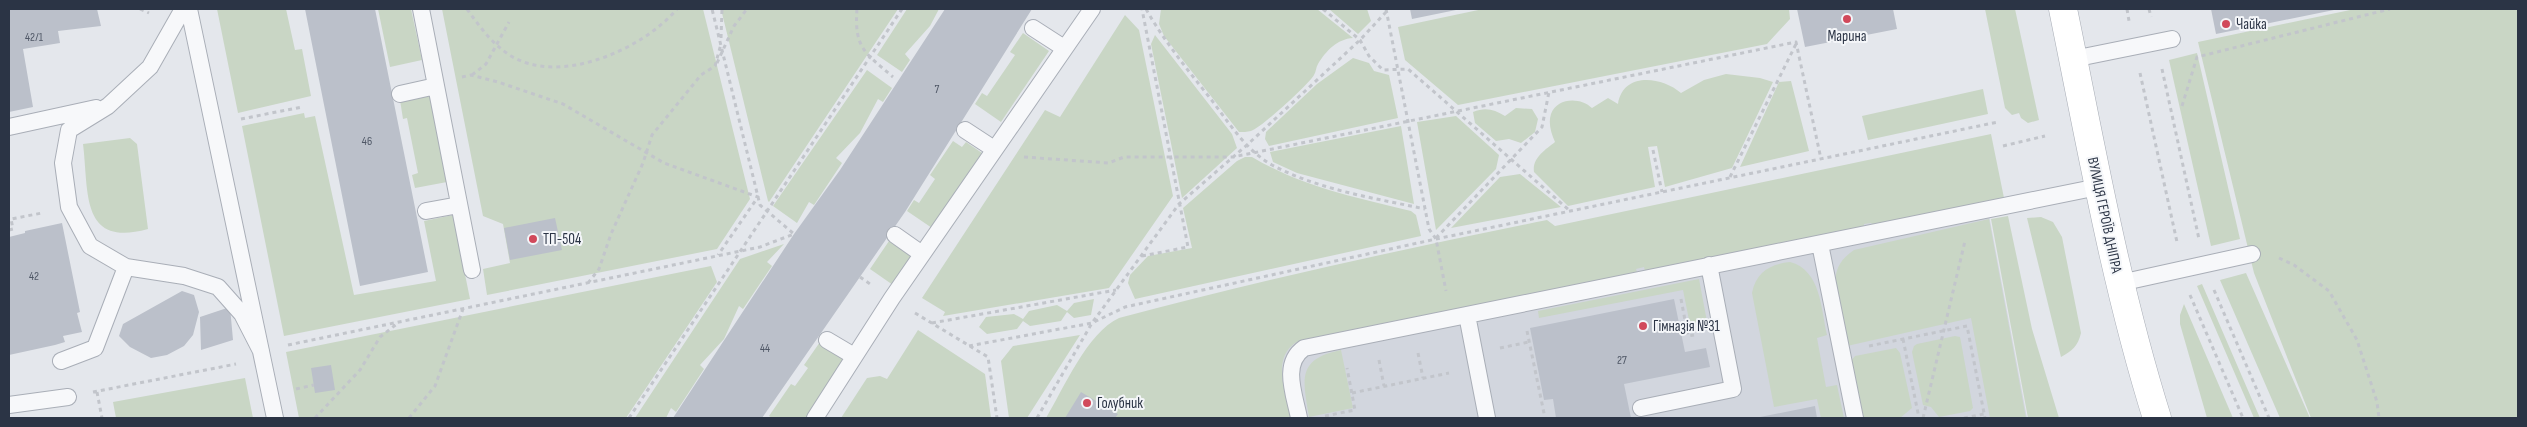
<svg xmlns="http://www.w3.org/2000/svg" width="2527" height="427" font-family="'Sofia Sans Condensed',sans-serif">
  <style>
    .built { fill: #d2d6de }
    .green { fill: #c9d6c5 }
    .building { fill: #bbc0ca }
    .lines { fill: none; stroke-linecap: round; stroke-linejoin: round }
    .lane-casing { stroke: #a9aeb7; stroke-width: 18 }
    .secondary-casing { stroke: #a9aeb7; stroke-width: 29 }
    .path { stroke: #c2c5cb; stroke-width: 3; stroke-dasharray: 4 4; stroke-linecap: butt }
    .lane { stroke: #f7f8fa; stroke-width: 16 }
    .secondary { stroke: #fff; stroke-width: 28 }
    .poi-dot { fill: #d1495b; stroke: #f4f6f9; stroke-width: 2 }
    .labels { text-anchor: middle; stroke-width: 4; stroke-linejoin: round; paint-order: stroke }
    .number-label { font-size: 12px; fill: #4f5766 }
    .poi-label { font-size: 15px; fill: #2b3445; stroke: #f4f6f9; text-anchor: start }
    .street-label { font-size: 15px; fill: #2b3445; stroke: #f4f6f9 }
  </style>
  <rect width="100%" height="100%" fill="#e4e7ec"/>
  <path class="built" d="M1982 178 2027 418H1121L1106 361Z"/>
  <path class="green" d="M217 9H286L295 50 302 49 311 96 238 113Z
    M378 9H411L422 60 390 67Z
    M442 9H703L750 199 717 249 487 295 483 269 510 263 503 224 483 216Z
    M721 9H898L769 202 768 201Z
    M907 9H939L930 26 905 54 910 60 902 72 877 55Z
    M1161 9H1317L1353 38C1337 39 1326 51 1318 64 1316 67 1316 72 1314 75 1308 85 1261 128 1251 131 1247 132 1243 132 1239 132L1164 36 1159 24Z
    M1329 9H1367L1371 21 1358 34Z
    M1483 9H1789L1790 19 1767 44 1458 105 1405 60 1398 27Z
    M1985 9H2015L2039 120 2028 123 2021 118 2019 113 2012 115 2005 108Z
    M2355 9H2518V418H2311L2254 273 2198 42Z
    M1125 15 1139 30 1173 196 1109 288 943 316 945 312 922 298 1045 110 1060 117Z
    M1023 33 1049 51 1001 122 975 104 982 93 987 96 1015 55 1010 52Z
    M1155 35 1232 134 1237 148 1182 198 1151 44Z
    M2197 53 2240 239 2211 246 2169 60Z
    M1353 58 1369 63 1374 71 1389 75 1398 118 1269 146 1265 139 1266 132 1317 84Z
    M867 70 892 88 883 102 878 99 860 133 836 158 842 163 814 205 809 202 797 223 773 206Z
    M1726 74 1760 78 1773 82 1732 168 1665 187 1657 146 1648 147 1655 187 1568 206 1534 172C1532 158 1545 150 1555 142 1551 133 1548 123 1551 114 1557 97 1581 97 1592 108L1608 98 1618 104C1623 72 1661 76 1681 93L1704 80Z
    M1791 81 1809 151 1740 167 1779 82Z
    M1983 89 1988 114 1868 140 1862 116Z
    M430 94 447 182 415 188 412 175 418 173 407 118 403 119 400 100Z
    M1516 108 1532 109 1538 119 1535 132 1521 143 1509 139 1496 141 1475 123 1473 112C1485 107 1494 109 1505 116Z
    M304 113 305 118 315 116 354 295 436 281 424 221 453 215 470 299 284 336 242 126Z
    M1456 116 1499 155 1496 169 1436 230 1417 122Z
    M1401 126 1414 204 1297 173 1273 162 1270 152Z
    M1991 134 2004 198 1873 225 1871 223 1864 224V227L1645 271 1644 267 1636 269 1637 272 1301 340C1269 354 1286 392 1291 418H1046C1064 388 1087 333 1119 318 1260 280 1404 249 1547 220L1555 226Z
    M130 138 137 144 148 229C80 248 89 192 83 144Z
    M953 141 962 147 966 142 982 153 932 228 907 211 914 200 919 203 935 179 930 175Z
    M1245 157H1252C1303 187 1354 197 1411 211L1416 215 1421 236 1135 299 1128 283 1130 275 1148 256 1192 248 1183 208 1237 161Z
    M1520 174 1561 207 1451 228 1500 177Z
    M2008 216 2032 329 2059 418H2028L1991 219Z
    M2041 217 2053 222 2062 237 2081 333C2078 346 2072 351 2061 357L2027 218Z
    M1989 219 2026 418H1990L1971 318 1847 346 1835 285C1835 268 1841 259 1854 250Z
    M889 241 912 257 893 285 870 269Z
    M784 244 767 262 772 266 743 309 739 306 724 339 700 365 704 369 676 412 671 408 666 418H635L740 259Z
    M1790 262C1821 270 1821 309 1827 335L1817 338 1826 387 1837 385 1844 418H1821L1817 399 1774 407 1752 293C1756 272 1770 264 1790 262Z
    M711 266 717 282 626 418H299L286 352Z
    M2246 273 2310 418H2280L2220 280Z
    M1699 279 1708 327 1691 330 1683 290 1539 318 1538 311Z
    M2202 284 2260 418H2254L2197 286Z
    M1094 299 1091 315 1074 318 1067 312 1061 321 1030 326 1023 321 1017 329 987 334 979 327 986 317 1014 314 1023 319 1029 311 1057 305 1067 311 1074 303Z
    M2184 304 2233 418H2207L2180 324V315Z
    M918 330 985 374 991 418H841L867 378 880 376 887 379Z
    M1080 335 1027 418H1009L1001 361 1013 346Z
    M1955 336 1960 337 1961 342 1973 408 1970 411 1939 417 1931 407 1923 405 1912 352 1914 346 1917 344Z
    M820 342 846 360 806 418H772L769 416 791 384 795 386 808 368 804 365Z
    M1896 348 1900 353 1912 408 1900 418H1862L1851 361 1855 356Z
    M1341 350 1353 408 1309 417C1303 380 1296 359 1341 350Z
    M245 378 253 418H116L113 402Z"/>
  <path class="building" d="M9 9H97L101 26 58 31 60 43 23 49 33 107 9 112Z
    M305 9H375L428 272 360 286Z
    M945 9H1032L905 212 762 418H673L794 234 840 170Z
    M1410 9H1456V10L1412 19Z
    M1797 9H1893L1897 29 1805 47Z
    M2211 9H2334V10L2216 34Z
    M555 218 562 250 510 260 504 228Z
    M62 223 80 312 77 313 82 332 63 336 65 342 55 345 9 355V237L25 233V231Z
    M182 291 194 295 199 312 193 335 184 346 167 355 151 358 130 347 119 336 123 324Z
    M1674 299 1685 352 1706 348 1710 367 1624 384 1631 418H1556L1553 399 1544 400 1530 328Z
    M230 307 233 340 201 350 200 317Z
    M331 365 335 390 315 393 311 368Z
    M1081 392 1118 414 1115 418H1065Z
    M1815 406 1817 418H1760V417Z"/>
  <g class="lines">
    <defs>
      <path id="lane" d="M183 9 150 67 108 106 69 130 63 163 69 207 90 246 126 267 184 276 218 287 242 314 261 351
        M189 9 275 418
        M421 9 472 270
        M1033 28 1064 48
        M2073 59 2172 39
        M400 94 436 86
        M9 127 96 108
        M965 130 994 149
        M426 211 459 205
        M895 235 922 254
        M1820 244 1855 418
        M2120 283 2252 254
        M1467 315 1487 418
        M827 340 854 356
        M61 361 95 348 126 267
        M9 405 68 397
        M1641 408 1733 389 1709 265
        M815 418 892 298 1092 9
        M1299 418C1295 396 1281 364 1304 348L2098 187"/>
      <path id="secondary" d="M2063 9C2091 146 2115 284 2157 418"/>
    </defs>
    <use href="#lane" class="lane-casing"/>
    <use href="#secondary" class="secondary-casing"/>
    <path class="path" d="M140 9 149 13
      M467 9C480 27 492 44 511 56 561 86 643 49 677 9
      M857 9C854 48 865 53 893 77
      M1146 9C1164 41 1187 69 1210 98 1228 121 1245 150 1272 165 1319 190 1374 198 1425 209
      M1323 9 1360 40 1369 56 1383 70 1408 69 1569 210
      M1386 9 1429 229 1436 239 1446 291
      M2127 9 2129 21
      M2149 9 2151 17
      M721 38 722 9
      M717 63 734 26 747 9
      M2162 69 2199 239
      M2140 73 2177 242
      M472 75 486 64 509 22
      M462 77 471 75 498 82 563 104 664 163 758 197 718 255
      M2182 106 2197 57 2390 9
      M241 119 302 107
      M2003 146 2045 136
      M1653 150 1662 192
      M1024 157 1109 163 1124 157H1233L1796 42 1821 159
      M1730 177 1796 44
      M9 230 13 229 11 219 42 213
      M1436 238 1542 127 1549 92
      M1142 256 1188 247 1142 9
      M2279 258 2294 265 2329 291 2357 340 2377 402 2379 418
      M860 277 870 284
      M588 283 599 269 611 234 643 163 652 135 701 75 715 66 721 44
      M2214 290 2269 418
      M2190 295 2243 418
      M1681 299 1688 336 1694 335
      M915 313 988 357 997 418
      M932 323 1116 290
      M1527 331 1545 418
      M1903 339 1919 418
      M288 345 760 247 794 234 760 205 712 9
      M969 346 1092 323 1125 307 1436 239 1998 122
      M1869 346 1967 326 1985 418
      M1500 348 1529 342
      M1418 353 1423 378
      M1379 360 1384 386
      M296 389 314 385
      M93 392 236 364
      M97 392 102 418
      M1352 393 1449 373
      M1325 416 1355 410 1347 368
      M315 418 360 370 380 337 398 323
      M409 418 435 386 463 309
      M629 418 902 9
      M1037 418 1092 323 1179 204 1247 145 1360 40 1386 12
      M1923 418 1965 241
      M1964 418 1984 414"/>
    <use href="#lane" class="lane"/>
    <use href="#secondary" class="secondary"/>
  </g>
  <g class="poi-dot">
    <circle cx="1847" cy="19" r="5"/>
    <circle cx="2226" cy="24" r="5"/>
    <circle cx="533" cy="239" r="5"/>
    <circle cx="1643" cy="326" r="5"/>
    <circle cx="1087" cy="403" r="5"/>
  </g>
  <g class="labels">
    <g class="number-label">
      <text x="34" y="41">42/1</text>
      <text x="937" y="93">7</text>
      <text x="367" y="145">46</text>
      <text x="34" y="280">42</text>
      <text x="765" y="352">44</text>
      <text x="1622" y="364">27</text>
    </g>
    <g class="poi-label">
      <text x="2236" y="29">Чайка</text>
      <text x="1847" y="41" text-anchor="middle">Марина</text>
      <text x="543" y="244">ТП-504</text>
      <text x="1653" y="331">Гімназія №31</text>
      <text x="1097" y="408">Голубник</text>
    </g>
    <g class="street-label">
      <text transform="translate(2105 215) rotate(78)" y="5">ВУЛИЦЯ ГЕРОЇВ ДНІПРА</text>
    </g>
  </g>
  <rect width="2527" height="427" fill="none" stroke="#2b3445" stroke-width="20"/>
</svg>
